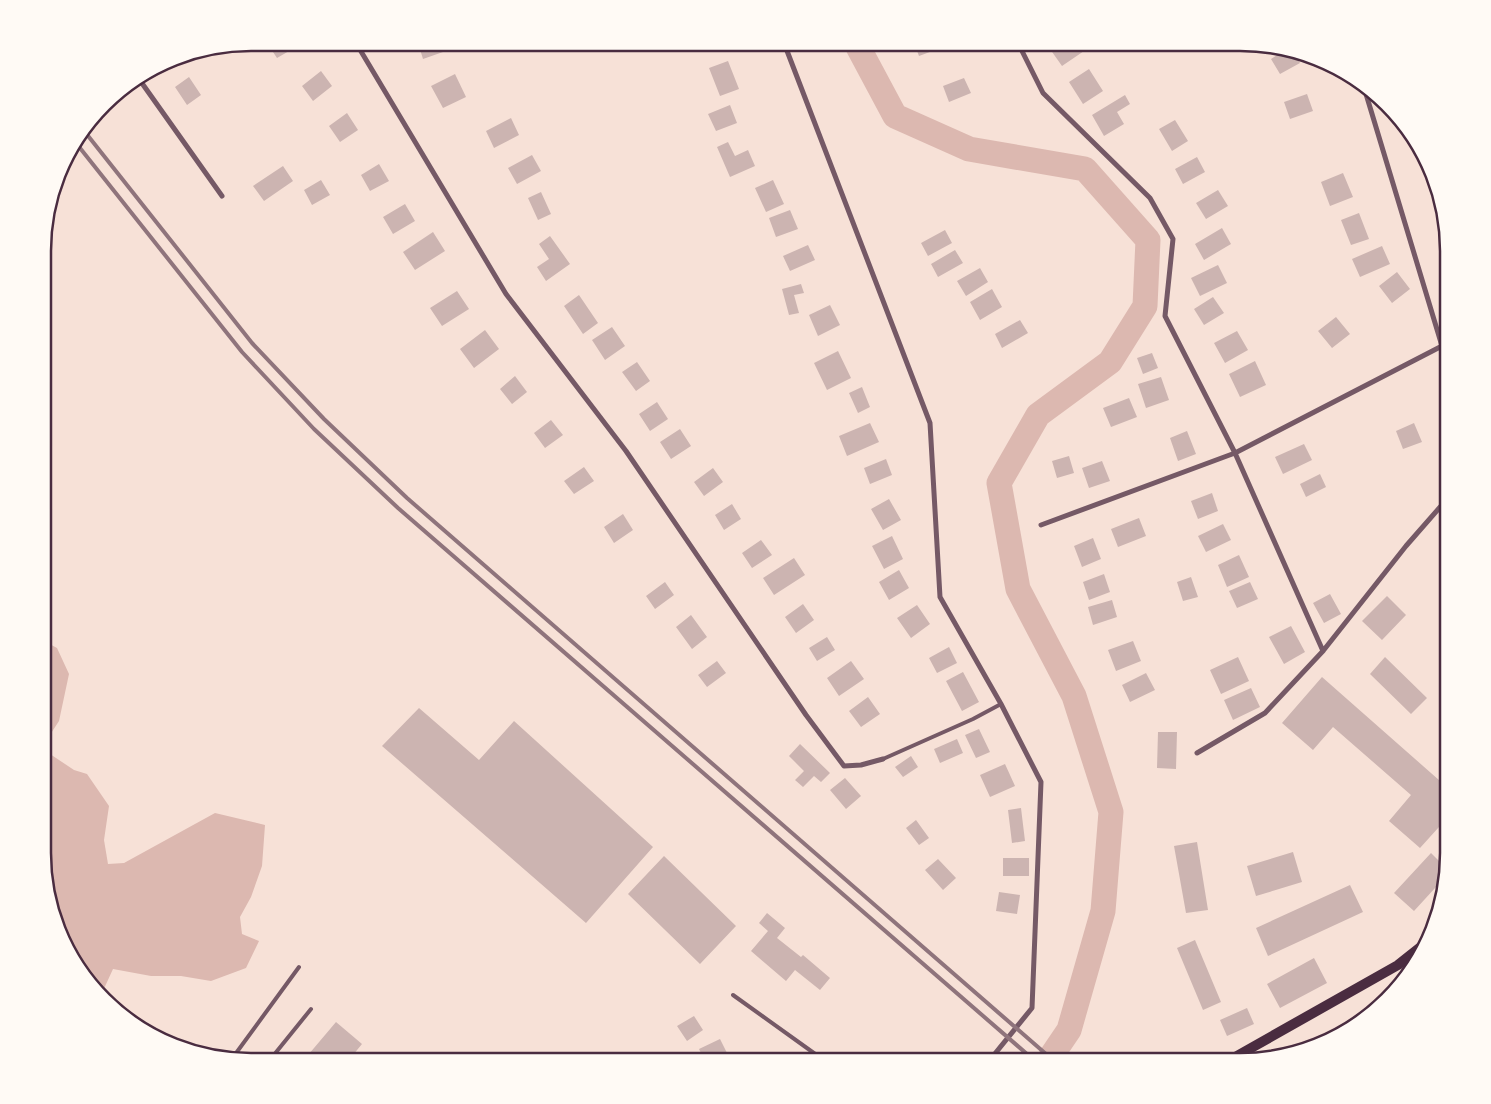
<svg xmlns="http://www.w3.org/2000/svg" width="1491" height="1104" font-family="'Work Sans',sans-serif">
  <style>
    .water { fill: #dcb8b0 }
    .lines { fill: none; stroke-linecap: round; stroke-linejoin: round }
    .river { stroke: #dcb8b0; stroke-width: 25 }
    .building { fill: #ccb4b1 }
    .service { stroke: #755966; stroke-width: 4 }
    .minor { stroke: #755966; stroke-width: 5 }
    .secondary { stroke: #4a2c40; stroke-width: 10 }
    .rail { stroke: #8f747c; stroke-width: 4 }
    .rim { fill: none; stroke: #4a2c40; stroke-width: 2.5 }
  </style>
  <rect width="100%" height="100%" fill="#f7e1d7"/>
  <path class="water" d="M44 641 57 648 69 674 59 721 44 744Z
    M44 750 74 770 87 774 109 806 104 840 108 864 124 863 215 813 265 825 262 866 251 897 240 917 242 934 259 941 246 968 211 981 181 976H151L113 969 102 993 70 957 44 879Z"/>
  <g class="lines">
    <path class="river" d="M856 43 895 116 969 149 1085 169 1148 240 1145 306 1110 362 1038 415 999 483 1018 589 1074 696 1111 812 1103 911 1069 1030 1048 1061"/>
  </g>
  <path class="building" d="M267 43H293L296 47 277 58Z
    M418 43H440L443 52 423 59Z
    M914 43H936L938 49 919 56Z
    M1059 43H1078L1084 51 1062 66 1050 49Z
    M1257 44 1273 48 1262 53Z
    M1285 50 1294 52 1300 63 1280 74 1271 59Z
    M181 56 182 58 160 73 156 68 172 58Z
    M728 61 739 89 720 96 709 68Z
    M1089 69 1103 91 1083 104 1069 82Z
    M321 71 332 86 313 101 302 86Z
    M455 74 466 97 443 108 431 86Z
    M189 77 201 95 187 105 175 87Z
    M964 78 971 93 949 102 943 86Z
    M1307 94 1313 111 1290 119 1284 102Z
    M1125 95 1130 104 1117 112 1124 124 1104 136 1092 115Z
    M730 105 737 123 716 131 708 114Z
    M347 113 358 130 340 142 329 126Z
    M511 118 519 135 494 148 486 131Z
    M1175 120 1188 141 1172 151 1159 129Z
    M728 142 735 156 748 150 755 166 730 177 717 147Z
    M532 155 541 171 517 184 508 168Z
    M1197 157 1205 172 1183 184 1175 169Z
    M379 164 389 181 370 191 361 175Z
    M283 166 293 181 264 201 253 186Z
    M1343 173 1353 197 1330 206 1321 182Z
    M321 180 330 195 312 205 304 190Z
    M773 180 784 204 766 212 755 188Z
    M1218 190 1228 206 1206 219 1196 203Z
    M541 192 551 214 538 220 528 198Z
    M405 204 415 221 393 234 383 217Z
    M790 210 798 229 776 237 769 218Z
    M1359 213 1369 239 1351 245 1341 220Z
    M1222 228 1231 244 1204 260 1195 244Z
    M945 230 952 243 928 256 921 243Z
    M433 232 445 251 415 270 403 252Z
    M550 236 570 264 546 281 537 267 549 259 539 244Z
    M808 245 815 260 790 271 783 256Z
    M1382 246 1390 264 1360 277 1352 259Z
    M955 250 963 263 938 277 931 264Z
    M1218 265 1227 283 1200 296 1191 278Z
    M980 268 988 282 966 296 957 281Z
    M1397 272 1410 289 1392 303 1379 286Z
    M801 284 804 293 794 295 799 313 789 315 782 289Z
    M992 289 1002 307 980 320 970 302Z
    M457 291 469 309 442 326 430 308Z
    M579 295 598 323 583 334 564 306Z
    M1213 297 1224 313 1204 325 1194 309Z
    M830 305 840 325 818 336 809 315Z
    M1336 317 1350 334 1332 348 1318 331Z
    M1020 320 1028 333 1002 348 995 334Z
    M612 327 625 346 605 360 592 340Z
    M485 330 499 349 474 368 460 349Z
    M1237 331 1248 350 1225 363 1214 343Z
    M838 351 851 378 827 390 814 363Z
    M1152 353 1158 368 1143 374 1137 358Z
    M1255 361 1266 385 1240 397 1229 374Z
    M637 362 650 381 636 391 622 372Z
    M515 376 527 392 512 404 500 389Z
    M1161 377 1169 400 1146 408 1138 384Z
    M862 387 870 407 858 413 849 393Z
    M1129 398 1137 417 1111 427 1103 408Z
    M657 402 668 419 650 431 639 414Z
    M551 420 563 435 545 448 534 433Z
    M870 423 879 442 847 456 839 436Z
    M1414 423 1422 442 1403 449 1396 431Z
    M680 429 691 446 671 459 660 442Z
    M1187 431 1196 454 1178 461 1170 438Z
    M1304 444 1312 460 1283 474 1275 457Z
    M1069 456 1074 473 1057 478 1052 461Z
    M886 459 892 475 870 484 864 468Z
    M1102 461 1110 481 1089 488 1082 468Z
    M584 467 594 481 574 494 564 481Z
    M713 468 723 482 704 496 694 482Z
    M1320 474 1326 487 1306 497 1300 484Z
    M1212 493 1218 511 1198 519 1191 501Z
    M889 499 901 520 883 530 871 509Z
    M732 504 741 519 724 530 715 515Z
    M623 514 633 530 614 543 604 527Z
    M1139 518 1146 536 1118 547 1111 529Z
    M1223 524 1231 540 1206 552 1198 536Z
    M892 536 903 559 884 569 872 546Z
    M1093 538 1101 559 1082 567 1074 546Z
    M761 540 772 555 752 568 742 553Z
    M1239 555 1249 577 1227 587 1218 565Z
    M794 558 805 575 774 595 763 578Z
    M899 570 909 588 889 600 879 582Z
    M1104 574 1110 592 1089 600 1083 582Z
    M1191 577 1198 597 1183 601 1177 582Z
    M665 582 674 595 655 609 646 596Z
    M1250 582 1258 599 1237 608 1229 591Z
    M1330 594 1341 614 1324 623 1313 603Z
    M1387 596 1406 615 1382 640 1362 621Z
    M1112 600 1117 617 1093 625 1088 607Z
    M803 604 814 620 796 633 785 617Z
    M917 605 930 624 911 638 897 618Z
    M691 615 707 637 692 649 676 627Z
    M1291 626 1305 652 1284 664 1269 637Z
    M827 637 835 650 817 661 809 648Z
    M1133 641 1141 661 1116 671 1108 650Z
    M949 647 957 663 937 673 929 658Z
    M1238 657 1249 681 1221 694 1210 670Z
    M1385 657 1427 698 1411 714 1370 674Z
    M717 661 726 673 707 687 698 675Z
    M851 661 864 679 839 696 827 678Z
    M963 672 979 702 962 711 946 681Z
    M1146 673 1155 690 1130 702 1122 685Z
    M1322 677 1448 788V817L1420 848 1389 821 1411 795 1333 727 1313 750 1282 723Z
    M1251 688 1260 707 1233 720 1224 700Z
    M868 697 880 714 861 727 849 711Z
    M419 708 479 760 514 721 653 847 586 923 382 746Z
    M979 729 990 752 976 758 965 735Z
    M1158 732H1177L1176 769 1157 768Z
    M957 739 963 753 940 763 934 749Z
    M800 744 830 773 821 782 814 776 803 787 795 780 804 771 789 756Z
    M911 756 918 767 903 777 895 767Z
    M1005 764 1015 786 990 797 980 775Z
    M845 778 861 796 846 809 830 790Z
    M1021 808 1025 841 1012 843 1008 810Z
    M916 820 929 838 919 845 906 828Z
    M1197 842 1208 910 1186 913 1174 846Z
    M1293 852 1302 882 1256 896 1247 866Z
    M1431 853 1447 869 1446 876 1414 911 1394 893Z
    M664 856 736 926 700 964 628 894Z
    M1003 858H1029V876H1003Z
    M938 859 956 878 943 890 925 870Z
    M1350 885 1363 912 1268 956 1256 928Z
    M999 892 1020 895 1017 914 996 911Z
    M767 913 785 928 777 938 801 957 803 955 830 978 820 990 795 970 786 981 751 951 768 931 759 923Z
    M1195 940 1221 1002 1203 1010 1177 948Z
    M1314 958 1327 983 1280 1008 1267 984Z
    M1247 1008 1254 1024 1227 1036 1220 1020Z
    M694 1016 703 1030 687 1041 677 1026Z
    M336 1022 362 1044 348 1061H303Z
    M720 1039 729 1057 722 1061H705L699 1049Z"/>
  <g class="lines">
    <path class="service" d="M883 759 973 719 1001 704
      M733 995 825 1061
      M231 1060 299 967
      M269 1061 311 1009"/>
    <path class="minor" d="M356 43 506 294 626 451 806 715 844 766 861 765 883 759
      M784 43 930 423 940 597 1001 704 1041 782 1032 1008 989 1061
      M1018 43 1043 93 1150 198 1173 239 1165 316 1235 453 1323 651
      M139 79 222 196
      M1363 84 1442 346 1448 361
      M1041 525 1235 453 1442 346 1448 341
      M1197 753 1265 713 1323 651 1406 546 1448 498"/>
    <path class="secondary" d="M1228 1061 1398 965 1427 942"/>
    <path class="rail" d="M85 132 252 343 324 419 407 498 1054 1061
      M76 143 242 352 314 429 398 508 1035 1061"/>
  </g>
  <path d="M0 0H1491V1104H0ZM251 51H1240A200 200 0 0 1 1440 251V853A200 200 0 0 1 1240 1053H251A200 200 0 0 1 51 853V251A200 200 0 0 1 251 51Z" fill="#fffaf5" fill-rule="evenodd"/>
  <path class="rim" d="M251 51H1240A200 200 0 0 1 1440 251V853A200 200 0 0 1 1240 1053H251A200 200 0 0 1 51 853V251A200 200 0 0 1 251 51Z"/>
</svg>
